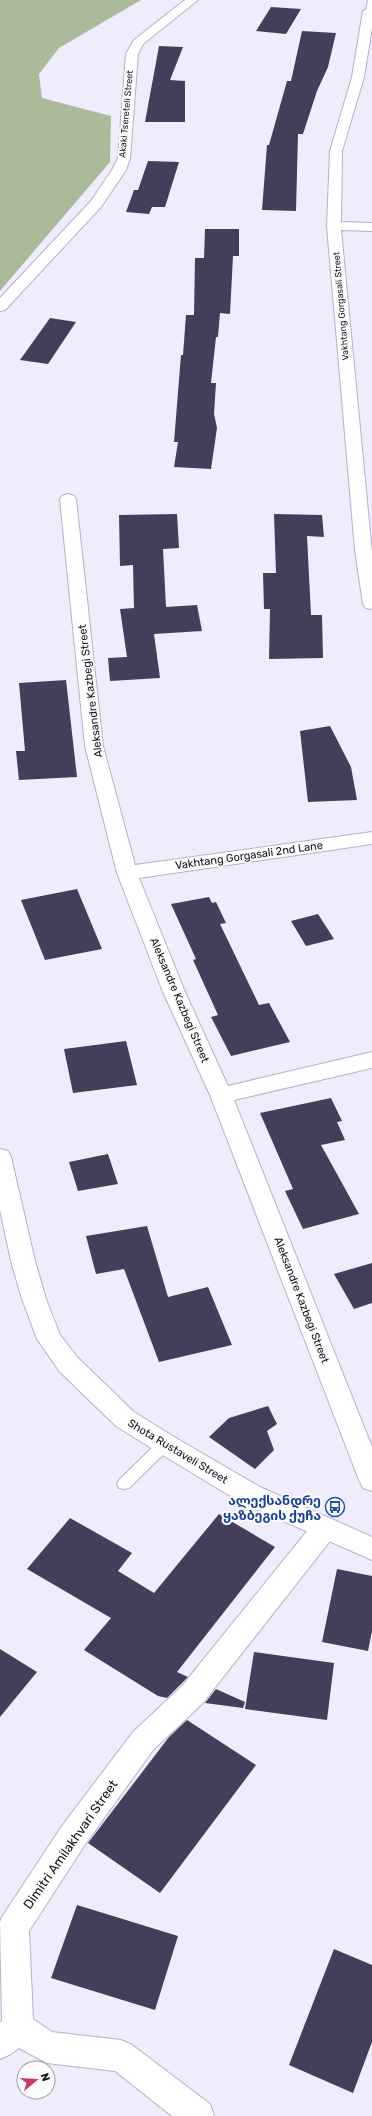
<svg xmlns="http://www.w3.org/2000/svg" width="372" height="2116" font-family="Rubik,'Noto Sans Georgian',sans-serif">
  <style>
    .forest { fill: #aabb9a }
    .building { fill: #443e5b }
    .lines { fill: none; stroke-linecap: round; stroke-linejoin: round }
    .service-casing { stroke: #b5b1c7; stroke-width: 2 }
    .minor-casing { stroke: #b5b1c7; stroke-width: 2 }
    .secondary-casing { stroke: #b5b1c7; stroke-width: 2 }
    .service { fill: #fff; fill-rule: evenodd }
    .minor { fill: #fff; fill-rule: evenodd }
    .secondary { fill: #fff; fill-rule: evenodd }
    .labels { text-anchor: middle; stroke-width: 4; stroke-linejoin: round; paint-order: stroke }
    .far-street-label { font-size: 9px; fill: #14121a; stroke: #fcfcfc }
    .street-label { font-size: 11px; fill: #14121a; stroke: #fcfcfc }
    .near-transit-label { font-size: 13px; font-weight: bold; fill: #164399; stroke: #fcfcfc; text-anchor: end }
    .near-street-label { font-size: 13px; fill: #14121a; stroke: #fcfcfc }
  </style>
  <rect width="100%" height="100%" fill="#efecfe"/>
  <path class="forest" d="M0 0H141L59 48 39 74 42 98 111 116 110 162 0 291Z"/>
  <path class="building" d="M271 7 301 9 286 34 256 31Z
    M302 31 336 33 328 67 317 91 303 134H298L296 211 262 210 267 145H269L287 81H291Z
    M159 46 183 47 170 80 185 81V122H145Z
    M148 161 179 162 165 207H152L149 214 126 212 134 190H138Z
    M205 229H239V256H233L230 314 220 313 218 337H216L211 383H216L214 414 217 428 211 469 174 467 178 442H174L181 355H183L186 315H194L195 258H204Z
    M50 318 76 322 48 364 20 360Z
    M177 514 179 548 163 549 166 607 197 605 202 631 154 634 160 678 110 681 108 658 127 657 120 609 134 608 133 565 120 566 119 515Z
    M274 514 322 515 324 537 307 536 311 615H322L323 658 269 659 270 609H264L263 573H276Z
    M66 680 77 777 19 780 16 751H25L19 683Z
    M330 726 351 767 357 800 308 802 300 731Z
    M77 889 102 949 45 960 21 900Z
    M209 897 212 903 216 902 226 923 220 924 259 1005 269 1003 290 1042 231 1056 211 1017 218 1015 193 960 196 959 171 904Z
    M318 914 334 939 306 946 291 921Z
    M126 1041 137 1085 73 1093 64 1049Z
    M331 1098 342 1121 337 1122 345 1140 321 1145 359 1214 303 1229 285 1191 293 1189 260 1113Z
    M108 1154 118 1184 78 1191 69 1162Z
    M147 1226 168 1297 208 1287 232 1345 159 1362 124 1269 96 1274 86 1236Z
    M372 1263V1303L354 1309 334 1274Z
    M268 1406 277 1424 267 1431 274 1450 255 1469 209 1437 229 1418Z
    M219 1514 275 1547 177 1672 188 1677 167 1698 158 1696 84 1650 111 1618 27 1569 70 1518 132 1553 118 1571 154 1593Z
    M337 1569 372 1576V1631L368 1651 322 1642Z
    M0 1649 37 1672 0 1717Z
    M254 1652 334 1663 327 1720 245 1709Z
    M216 1689 245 1702 243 1708 205 1703Z
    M187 1720 256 1765 160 1893 88 1843 169 1737Z
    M77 1905 178 1936 155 2010 51 1978Z
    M334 1949 372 1965V2042L353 2093 289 2065Z"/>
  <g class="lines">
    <defs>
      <path id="service" d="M368 0H372V11L369 13 366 11Z
        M165 1439 170 1440 171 1444 170 1448 129 1488 124 1489 119 1488 117 1484 119 1480 160 1440Z"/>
      <path id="minor" d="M185 0H198L143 44 138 54 130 158 126 170 101 207 5 310 0 311V298L91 201 112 170 118 158 126 54 134 40Z
        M369 8H372V28L364 77 342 151 341 222 372 223V231L341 230 372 553V609L366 608 363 604 355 550 327 226 330 151 352 77 363 11Z
        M68 494 74 496 76 499 103 746 135 865 372 832V844L139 878 185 992 228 1086 372 1052V1068L234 1100 372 1447V1491L363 1488 359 1480 210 1095 163 992 117 873 85 746 60 499 62 496Z
        M325 1517 334 1520 338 1528 334 1536 202 1704 153 1750 84 1846 29 1931 33 2019 52 2032 121 2040 132 2045 210 2104 214 2116H172L115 2071 47 2063 19 2048 11 2054 0 2059V2022L2 2021 0 1922 2 1917 62 1826 133 1732 182 1686 316 1520Z"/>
      <path id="secondary" d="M0 1149 8 1151 11 1157 35 1261 46 1299 60 1335 78 1358 134 1412 174 1437 260 1487 372 1537V1560L242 1503 156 1451 116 1426 60 1372 37 1339 22 1299 11 1261 0 1210Z"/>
    </defs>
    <use href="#service" class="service-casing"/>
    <use href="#minor" class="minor-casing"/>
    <use href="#secondary" class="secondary-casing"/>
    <use href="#service" class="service"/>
    <use href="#minor" class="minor"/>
    <use href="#secondary" class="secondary"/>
  </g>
  <defs>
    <symbol id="bus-ring" viewBox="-11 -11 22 22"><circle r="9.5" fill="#fcfcfc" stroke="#1a4fb4" stroke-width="1.5"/><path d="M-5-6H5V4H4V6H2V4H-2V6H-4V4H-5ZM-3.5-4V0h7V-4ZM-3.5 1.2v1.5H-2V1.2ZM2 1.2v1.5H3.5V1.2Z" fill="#1a4fb4"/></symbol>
  </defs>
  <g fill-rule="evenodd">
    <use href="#bus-ring" x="324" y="1496" width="22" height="22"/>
  </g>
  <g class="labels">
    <g class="far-street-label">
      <text transform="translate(126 114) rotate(-85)" y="3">Akaki Tsereteli Street</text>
      <text transform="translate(341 306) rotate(-95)" y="3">Vakhtang Gorgasali Street</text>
    </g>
    <g class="street-label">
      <text transform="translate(90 691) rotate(-97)" y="4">Aleksandre Kazbegi Street</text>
      <text transform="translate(249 855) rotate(-8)" y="4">Vakhtang Gorgasali 2nd Lane</text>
      <text transform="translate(180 1000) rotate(67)" y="4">Aleksandre Kazbegi Street</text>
      <text transform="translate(302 1300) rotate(69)" y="4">Aleksandre Kazbegi Street</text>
      <text transform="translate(178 1451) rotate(31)" y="4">Shota Rustaveli Street</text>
    </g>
    <g class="near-transit-label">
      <text x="321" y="1505">ალექსანდრე<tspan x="321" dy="15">ყაზბეგის ქუჩა</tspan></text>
    </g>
    <g class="near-street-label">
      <text transform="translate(70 1844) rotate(-55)" y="5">Dimitri Amilakhvari Street</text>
    </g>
  </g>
  <g transform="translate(36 2080) rotate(72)"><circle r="19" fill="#fcfcfc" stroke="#9f9ea2"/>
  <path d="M0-3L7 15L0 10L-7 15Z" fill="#c83b68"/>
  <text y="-6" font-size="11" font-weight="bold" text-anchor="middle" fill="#14121a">N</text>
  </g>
</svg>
